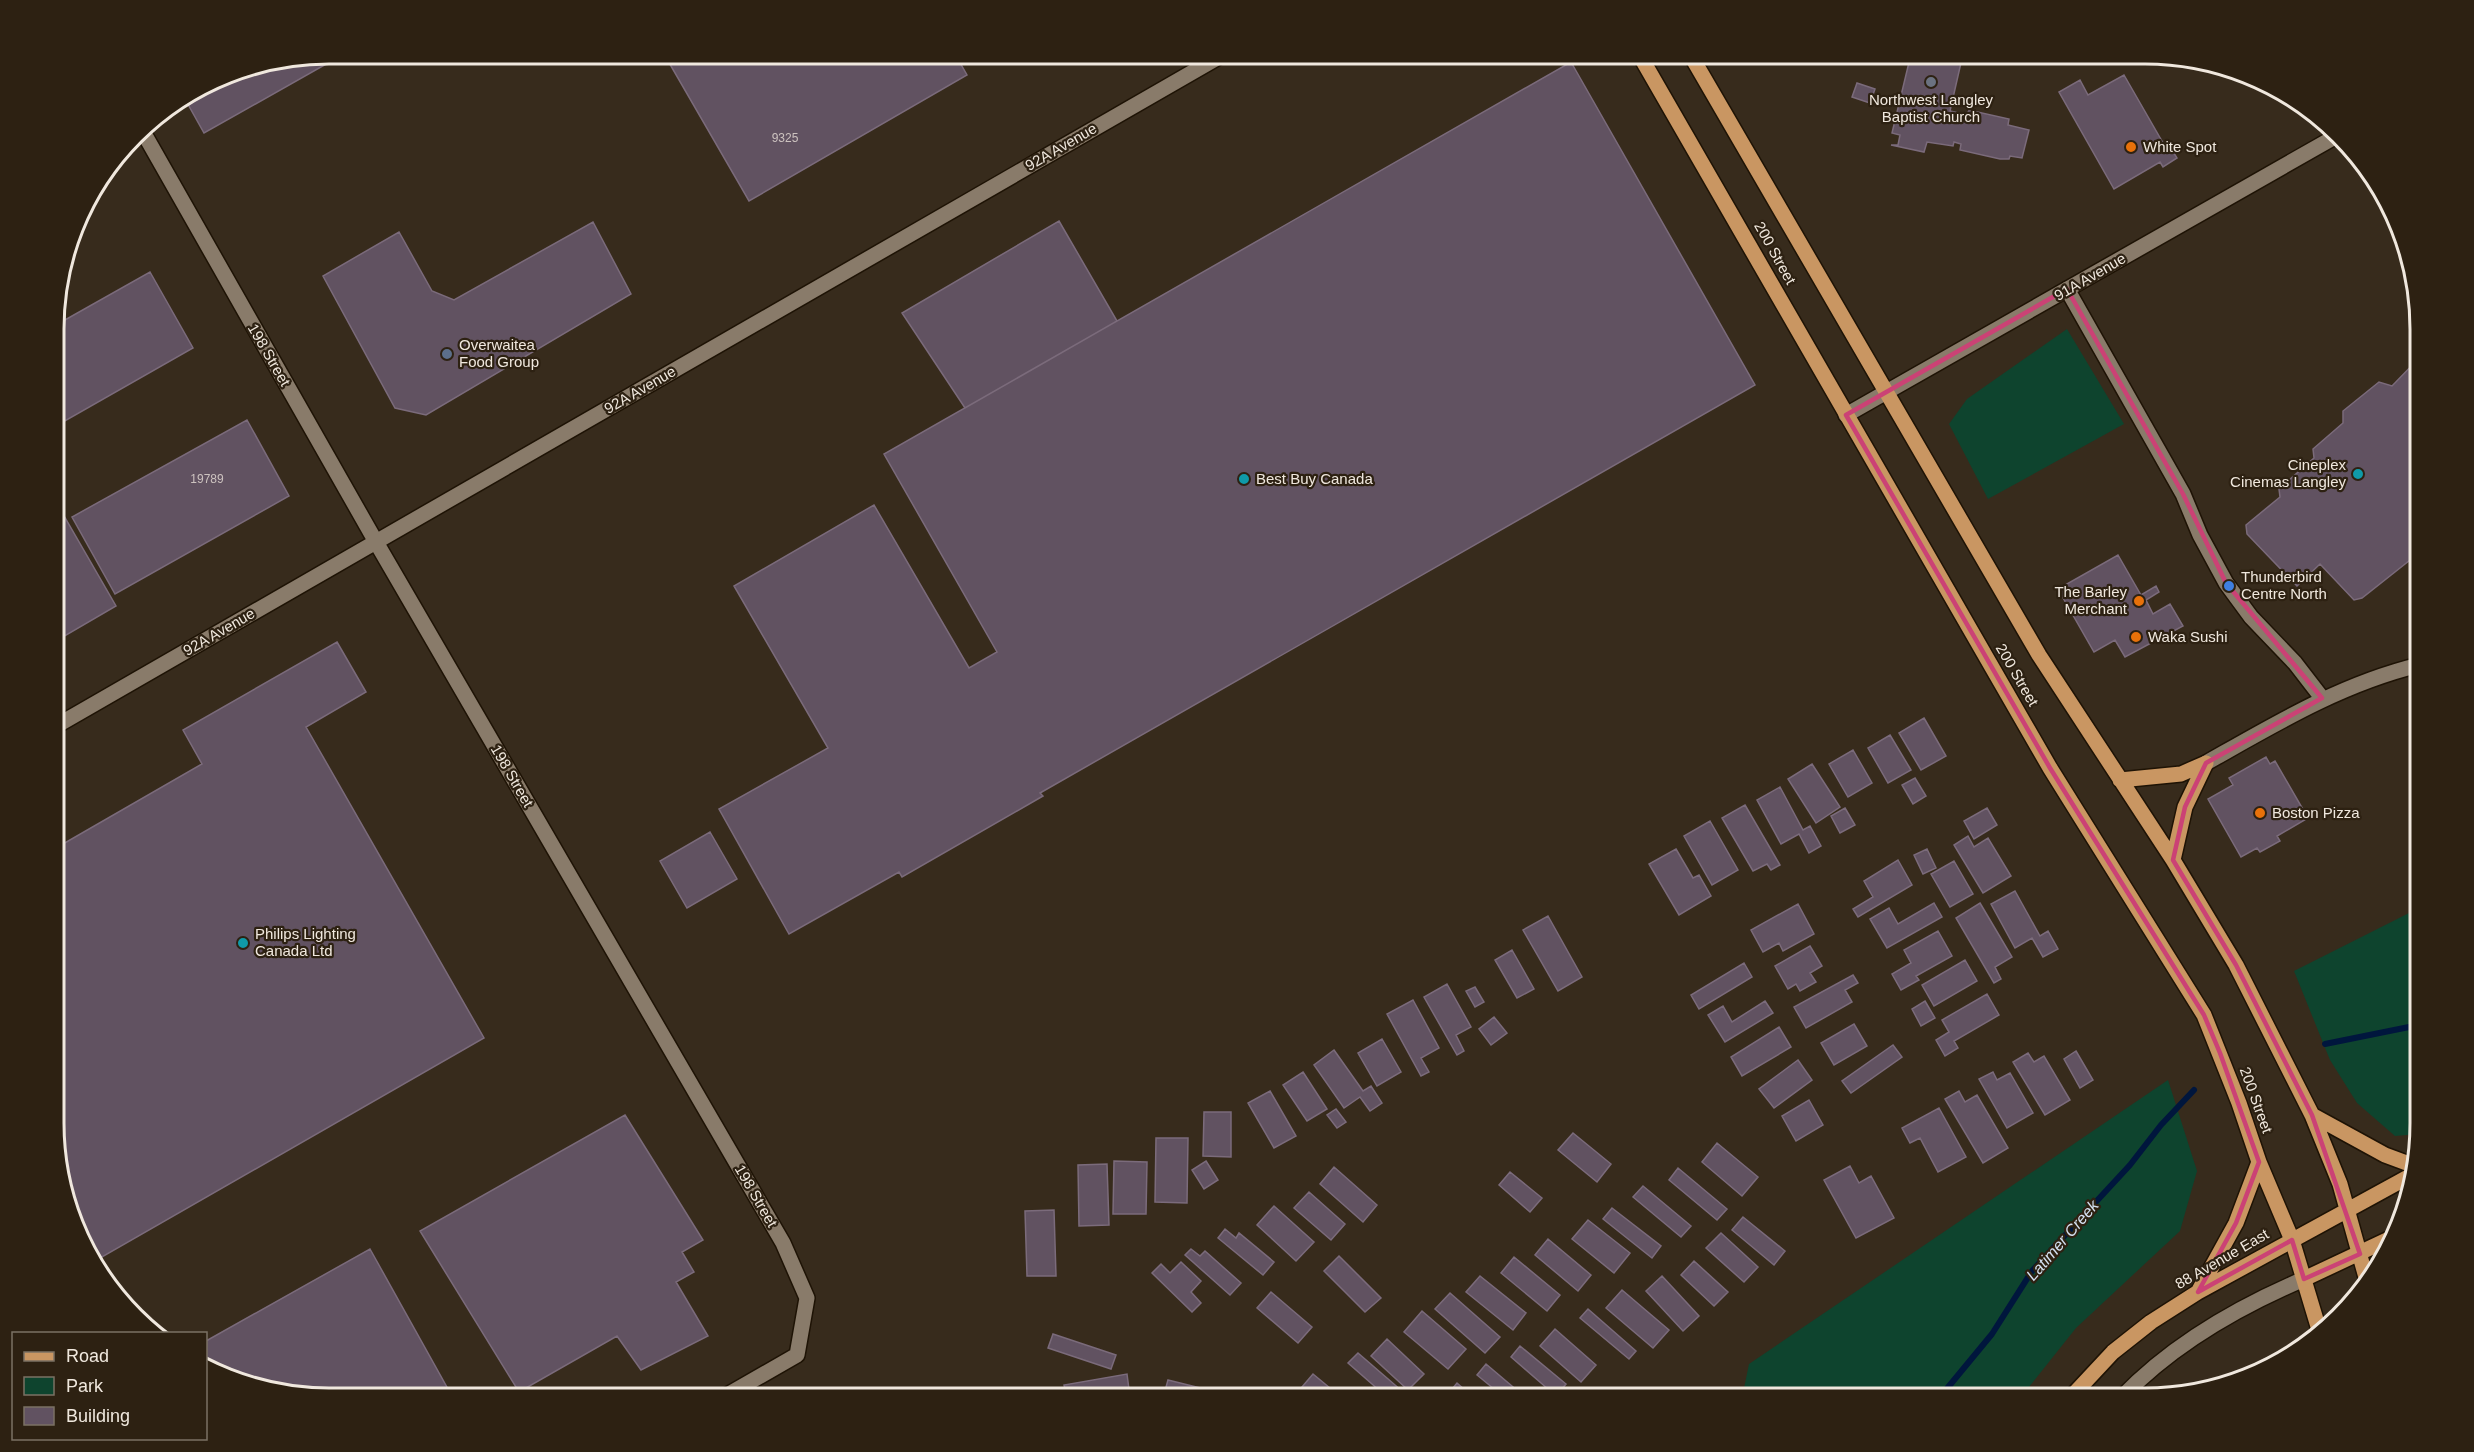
<svg xmlns="http://www.w3.org/2000/svg" width="2474" height="1452" font-family="Arial,sans-serif">
  <style>
    .green { fill: #0e442e }
    .lines { fill: none; stroke-linecap: round; stroke-linejoin: round }
    .stream { stroke: #00163d; stroke-width: 6 }
    .building { fill: #615261; stroke: #7b6b7b; stroke-width: 1.5 }
    .minor-casing { stroke: #1e1305; stroke-width: 18 }
    .major-casing { stroke: #1e1305; stroke-width: 18 }
    .minor { stroke: #897b6a; stroke-width: 15 }
    .major { stroke: #c99662; stroke-width: 15 }
    .marked { fill: none; stroke: #cb4275; stroke-width: 4.5; stroke-linejoin: round }
    .worship-dot { fill: #6b7280; stroke: #2d2112; stroke-width: 2 }
    .food-dot { fill: #e8710a; stroke: #2d2112; stroke-width: 2 }
    .service-dot { fill: #5c6f8a; stroke: #2d2112; stroke-width: 2 }
    .culture-dot { fill: #0f9aa8; stroke: #2d2112; stroke-width: 2 }
    .shop-dot { fill: #3f7fe0; stroke: #2d2112; stroke-width: 2 }
    .labels { text-anchor: middle; stroke-width: 4.5; stroke-linejoin: round; paint-order: stroke }
    .number-label { font-size: 12px; fill: #ccc2bf }
    .poi-label { font-size: 15px; fill: #f0e8de; stroke: #2d2112; text-anchor: start }
    .street-label { font-size: 15px; fill: #f0e8de; stroke: #2d2112 }
    .water-label { font-size: 16px; font-style: italic; fill: #d5e1f2; stroke: #2d2112 }
    .rim { fill: none; stroke: #f0e8de; stroke-width: 3 }
  </style>
  <rect width="100%" height="100%" fill="#372b1c"/>
  <path class="green" d="M2067 329 2124 424 1988 499 1949 424 1967 399Z
    M2419 908V1134L2395 1136 2357 1103 2330 1060 2294 971Z
    M2168 1080 2197 1171 2180 1231 2076 1328 2021 1397 1742 1398 1749 1364Z"/>
  <g class="lines">
    <path class="stream" d="M2325 1044 2419 1025
      M1940 1397 1992 1334 2032 1271 2130 1165 2161 1125 2194 1090"/>
  </g>
  <path class="building" d="M329 54H344L204 133 185 99 224 75Z
    M664 54H955L967 75 749 201Z
    M1911 54H1963L1950 111 1967 115 1969 110 2009 119 2008 125 2029 130 2022 158 2010 156 2009 159H2000L1960 150 1961 144 1954 142 1953 146 1927 142 1924 152 1891 145H1898L1900 135 1892 133Z
    M1571 62 1755 385 1040 793 1043 796 902 877 899 872 789 934 719 809 828 748 734 586 874 505 969 668 997 652 884 454Z
    M2124 75 2166 148 2169 145 2177 158 2163 167 2160 162 2114 189 2059 92 2080 80 2088 95Z
    M1857 83 1875 89 1870 103 1852 97Z
    M1059 221 1117 321 965 408 902 313Z
    M593 222 631 294 426 415 395 408 323 276 399 232 432 291 454 300Z
    M150 272 193 348 56 426V325Z
    M2419 358V553L2362 598 2354 600 2320 564 2297 586 2247 534 2246 525 2280 497 2279 489 2314 458 2313 449 2343 423V411L2379 382 2392 386Z
    M247 420 289 496 115 594 72 517Z
    M56 502 116 606 56 641Z
    M2118 555 2141 595 2156 586 2159 592 2146 600 2153 614 2170 604 2183 626 2125 657 2115 640 2094 652 2058 589Z
    M337 642 366 692 306 727 484 1038 95 1261 56 1158V848L202 764 183 730Z
    M1924 718 1946 756 1921 770 1899 733Z
    M1890 735 1911 770 1888 783 1868 748Z
    M1853 750 1872 783 1848 797 1829 764Z
    M2266 757 2270 764 2275 761 2308 818 2277 836 2280 841 2260 852 2257 848 2241 857 2208 799 2233 785 2229 778Z
    M1812 764 1840 807 1816 823 1788 779Z
    M1915 778 1926 796 1913 804 1902 785Z
    M1780 787 1803 830 1810 826 1821 846 1809 853 1799 834 1781 844 1757 800Z
    M1745 805 1780 865 1771 870 1767 864 1753 871 1722 818Z
    M1845 808 1855 825 1840 833 1831 816Z
    M1987 808 1997 825 1974 839 1964 821Z
    M1710 821 1738 870 1712 885 1684 836Z
    M710 832 737 879 687 908 660 861Z
    M1968 836 1974 847 1988 838 2011 876 1983 893 1954 845Z
    M1676 849 1693 878 1699 875 1711 896 1679 915 1649 864Z
    M1927 849 1936 868 1923 874 1914 855Z
    M1898 860 1912 885 1858 917 1853 909 1873 897 1864 881Z
    M1954 861 1973 894 1950 907 1931 874Z
    M2015 891 2040 936 2048 931 2058 949 2043 957 2032 938 2015 948 1991 904Z
    M1934 903 1942 917 1887 948 1870 919 1889 908 1898 924Z
    M1980 903 2012 957 1995 967 2001 979 1994 983 1956 918Z
    M1798 904 1814 934 1783 951 1779 943 1763 952 1751 930Z
    M1548 916 1582 977 1558 991 1523 930Z
    M1938 931 1952 956 1916 976 1919 980 1901 990 1892 974 1911 963 1904 950Z
    M1810 946 1822 966 1810 973 1816 982 1800 991 1796 984 1788 989 1775 966Z
    M1512 950 1534 989 1517 998 1495 960Z
    M1965 960 1977 981 1934 1006 1922 985Z
    M1744 963 1752 977 1699 1009 1691 995Z
    M1853 975 1858 983 1845 990 1852 1002 1806 1028 1794 1007Z
    M1447 984 1471 1027 1456 1035 1464 1051 1457 1055 1424 997Z
    M1475 987 1484 1002 1475 1007 1466 991Z
    M1987 994 1999 1015 1954 1041 1958 1048 1945 1056 1936 1040 1949 1032 1942 1020Z
    M1413 1000 1439 1048 1421 1058 1429 1072 1421 1076 1387 1014Z
    M1765 1001 1773 1013 1725 1042 1708 1015 1723 1006 1732 1022Z
    M1925 1001 1935 1018 1921 1026 1912 1009Z
    M1494 1017 1507 1033 1491 1045 1479 1029Z
    M1854 1024 1867 1046 1834 1065 1821 1043Z
    M1779 1027 1791 1047 1742 1076 1731 1057Z
    M1382 1039 1401 1072 1377 1086 1358 1053Z
    M1893 1045 1902 1057 1851 1093 1842 1081Z
    M1334 1050 1363 1091 1371 1086 1382 1103 1370 1111 1360 1097 1344 1108 1314 1065Z
    M2076 1051 2093 1080 2080 1088 2064 1059Z
    M2028 1053 2034 1062 2044 1056 2070 1100 2045 1115 2013 1062Z
    M1798 1060 1812 1080 1774 1108 1759 1089Z
    M1303 1072 1327 1109 1307 1121 1283 1085Z
    M1993 1072 1997 1080 2010 1073 2033 1113 2007 1128 1979 1079Z
    M1270 1091 1296 1136 1274 1148 1248 1103Z
    M1959 1091 1965 1102 1977 1095 2008 1148 1983 1163 1945 1099Z
    M1809 1100 1823 1125 1796 1141 1782 1116Z
    M1939 1108 1966 1157 1938 1172 1920 1138 1910 1143 1902 1128Z
    M1336 1109 1346 1122 1337 1128 1327 1115Z
    M1204 1112H1231V1157L1203 1156Z
    M625 1115 703 1240 682 1252 694 1272 676 1282 708 1336 641 1370 617 1336 519 1392 420 1231Z
    M1573 1133 1611 1164 1597 1182 1558 1150Z
    M1156 1138H1188L1187 1203 1155 1202Z
    M1717 1143 1758 1177 1742 1196 1702 1162Z
    M1114 1161 1147 1162 1146 1214H1113Z
    M1206 1161 1218 1180 1204 1189 1192 1170Z
    M1107 1164 1109 1225 1079 1226 1078 1165Z
    M1850 1166 1859 1183 1871 1176 1894 1218 1856 1238 1824 1180Z
    M1334 1167 1377 1205 1363 1222 1320 1184Z
    M1678 1168 1727 1209 1717 1220 1669 1180Z
    M1510 1172 1542 1198 1530 1212 1499 1185Z
    M1643 1186 1691 1226 1681 1237 1633 1197Z
    M1309 1192 1345 1224 1331 1240 1294 1208Z
    M1274 1206 1314 1242 1296 1261 1257 1225Z
    M1612 1208 1661 1246 1652 1258 1603 1219Z
    M1054 1210 1056 1276H1027L1025 1211Z
    M1743 1217 1785 1251 1774 1265 1732 1230Z
    M1588 1220 1630 1253 1614 1273 1572 1239Z
    M1225 1229 1236 1238 1239 1233 1274 1262 1263 1275 1218 1238Z
    M1721 1233 1758 1267 1744 1282 1706 1248Z
    M1548 1239 1591 1275 1578 1291 1535 1255Z
    M370 1249 453 1398H329L258 1389 206 1367V1341Z
    M1191 1249 1200 1256 1205 1251 1241 1283 1230 1295 1185 1255Z
    M1339 1256 1381 1298 1365 1312 1324 1271Z
    M1514 1257 1560 1295 1547 1311 1501 1273Z
    M1694 1261 1728 1292 1714 1306 1681 1275Z
    M1181 1262 1201 1281 1191 1292 1201 1303 1192 1312 1152 1273 1161 1264 1170 1273Z
    M1480 1276 1526 1313 1513 1330 1466 1292Z
    M1662 1276 1699 1316 1683 1331 1646 1291Z
    M1622 1290 1669 1330 1653 1348 1606 1308Z
    M1271 1292 1312 1327 1298 1343 1257 1308Z
    M1450 1293 1500 1337 1485 1353 1435 1309Z
    M1588 1309 1636 1351 1629 1359 1580 1318Z
    M1422 1311 1466 1349 1448 1369 1404 1332Z
    M1555 1329 1596 1365 1581 1382 1540 1346Z
    M1053 1334 1116 1355 1111 1369 1048 1348Z
    M1387 1339 1424 1374 1408 1390 1371 1356Z
    M1520 1346 1566 1384 1556 1396 1511 1357Z
    M1358 1353 1402 1391 1396 1398H1388L1348 1363Z
    M1486 1364 1526 1398H1505L1477 1375Z
    M1127 1374 1130 1397 1067 1398 1064 1385Z
    M1313 1374 1342 1398H1314L1302 1387Z
    M1168 1380 1225 1394 1224 1398H1163Z
    M1457 1383 1474 1398H1453L1448 1394Z"/>
  <g class="lines">
    <defs>
      <path id="minor" d="M142 130 376 542 783 1243 807 1298 797 1355 722 1398
        M2067 289 2183 494 2200 535 2226 583 2251 617 2295 663 2322 698
        M1846 415 2333 138
        M56 726 1224 54
        M2206 763C2275 724 2341 684 2419 665
        M2122 1397C2172 1345 2238 1307 2304 1279"/>
      <path id="major" d="M1639 54 2050 768 2204 1015 2239 1103 2259 1162 2292 1240 2320 1333
        M1690 54 2039 655 2173 860 2236 965 2312 1115 2340 1184 2367 1281
        M2120 780 2181 774 2206 763
        M2173 860 2185 807 2206 763
        M2312 1115 2385 1155 2412 1165
        M2304 1279 2389 1239
        M2198 1292 2236 1223 2259 1162
        M2071 1397 2113 1352 2151 1322 2198 1292 2408 1177"/>
    </defs>
    <use href="#minor" class="minor-casing"/>
    <use href="#major" class="major-casing"/>
    <use href="#minor" class="minor"/>
    <use href="#major" class="major"/>
  </g>
  <path class="marked" d="M2067 289 2183 494 2226 583 2322 698 2206 763 2185 807 2173 860 2236 965 2312 1115 2360 1254 2304 1279 2292 1240 2198 1292 2236 1223 2259 1162 2220 1053 2204 1015 2050 768 1846 415Z"/>
  <circle class="worship-dot" cx="1931" cy="82" r="6"/>
  <g class="food-dot">
    <circle cx="2131" cy="147" r="6"/>
    <circle cx="2139" cy="601" r="6"/>
    <circle cx="2136" cy="637" r="6"/>
    <circle cx="2260" cy="813" r="6"/>
  </g>
  <circle class="service-dot" cx="447" cy="354" r="6"/>
  <g class="culture-dot">
    <circle cx="2358" cy="474" r="6"/>
    <circle cx="1244" cy="479" r="6"/>
    <circle cx="243" cy="943" r="6"/>
  </g>
  <circle class="shop-dot" cx="2229" cy="586" r="6"/>
  <g class="labels">
    <g class="number-label">
      <text x="785" y="142">9325</text>
      <text x="207" y="483">19789</text>
    </g>
    <g class="poi-label">
      <text x="1931" y="105" text-anchor="middle">Northwest Langley<tspan x="1931" dy="17">Baptist Church</tspan></text>
      <text x="2143" y="152">White Spot</text>
      <text x="459" y="350">Overwaitea<tspan x="459" dy="17">Food Group</tspan></text>
      <text x="2346" y="470" text-anchor="end">Cineplex<tspan x="2346" dy="17">Cinemas Langley</tspan></text>
      <text x="1256" y="484">Best Buy Canada</text>
      <text x="2241" y="582">Thunderbird<tspan x="2241" dy="17">Centre North</tspan></text>
      <text x="2127" y="597" text-anchor="end">The Barley<tspan x="2127" dy="17">Merchant</tspan></text>
      <text x="2148" y="642">Waka Sushi</text>
      <text x="2272" y="818">Boston Pizza</text>
      <text x="255" y="939">Philips Lighting<tspan x="255" dy="17">Canada Ltd</tspan></text>
    </g>
    <g class="street-label">
      <text transform="translate(1061 147) rotate(-30)" y="5">92A Avenue</text>
      <text transform="translate(1775 253) rotate(61)" y="5">200 Street</text>
      <text transform="translate(2090 277) rotate(-30)" y="5">91A Avenue</text>
      <text transform="translate(269 355) rotate(60)" y="5">198 Street</text>
      <text transform="translate(640 390) rotate(-30)" y="5">92A Avenue</text>
      <text transform="translate(219 632) rotate(-30)" y="5">92A Avenue</text>
      <text transform="translate(2017 675) rotate(60)" y="5">200 Street</text>
      <text transform="translate(512 776) rotate(60)" y="5">198 Street</text>
      <text transform="translate(2256 1100) rotate(70)" y="5">200 Street</text>
      <text transform="translate(756 1196) rotate(60)" y="5">198 Street</text>
      <text transform="translate(2222 1259) rotate(-30)" y="5">88 Avenue East</text>
    </g>
    <g class="water-label">
      <text transform="translate(2062 1240) rotate(-49)" y="6">Latimer Creek</text>
    </g>
  </g>
  <path d="M0 0H2474V1452H0ZM329 64H2145A265 265 0 0 1 2410 329V1123A265 265 0 0 1 2145 1388H329A265 265 0 0 1 64 1123V329A265 265 0 0 1 329 64Z" fill="#2d2112" fill-rule="evenodd"/>
  <path class="rim" d="M329 64H2145A265 265 0 0 1 2410 329V1123A265 265 0 0 1 2145 1388H329A265 265 0 0 1 64 1123V329A265 265 0 0 1 329 64Z"/>
  <rect x="12" y="1332" width="195" height="108" fill="#2d2112" stroke="#7b7164" stroke-width="1.5"/>
  <rect x="24" y="1352" width="30" height="9" fill="#c99662" stroke="#7b7164" stroke-width="1.5"/>
  <text x="66" y="1362" font-size="18" fill="#f0e8de">Road</text>
  <rect x="24" y="1377" width="30" height="18" fill="#0e442e" stroke="#7b7164" stroke-width="1.5"/>
  <text x="66" y="1392" font-size="18" fill="#f0e8de">Park</text>
  <rect x="24" y="1407" width="30" height="18" fill="#615261" stroke="#7b7164" stroke-width="1.5"/>
  <text x="66" y="1422" font-size="18" fill="#f0e8de">Building</text>
</svg>
